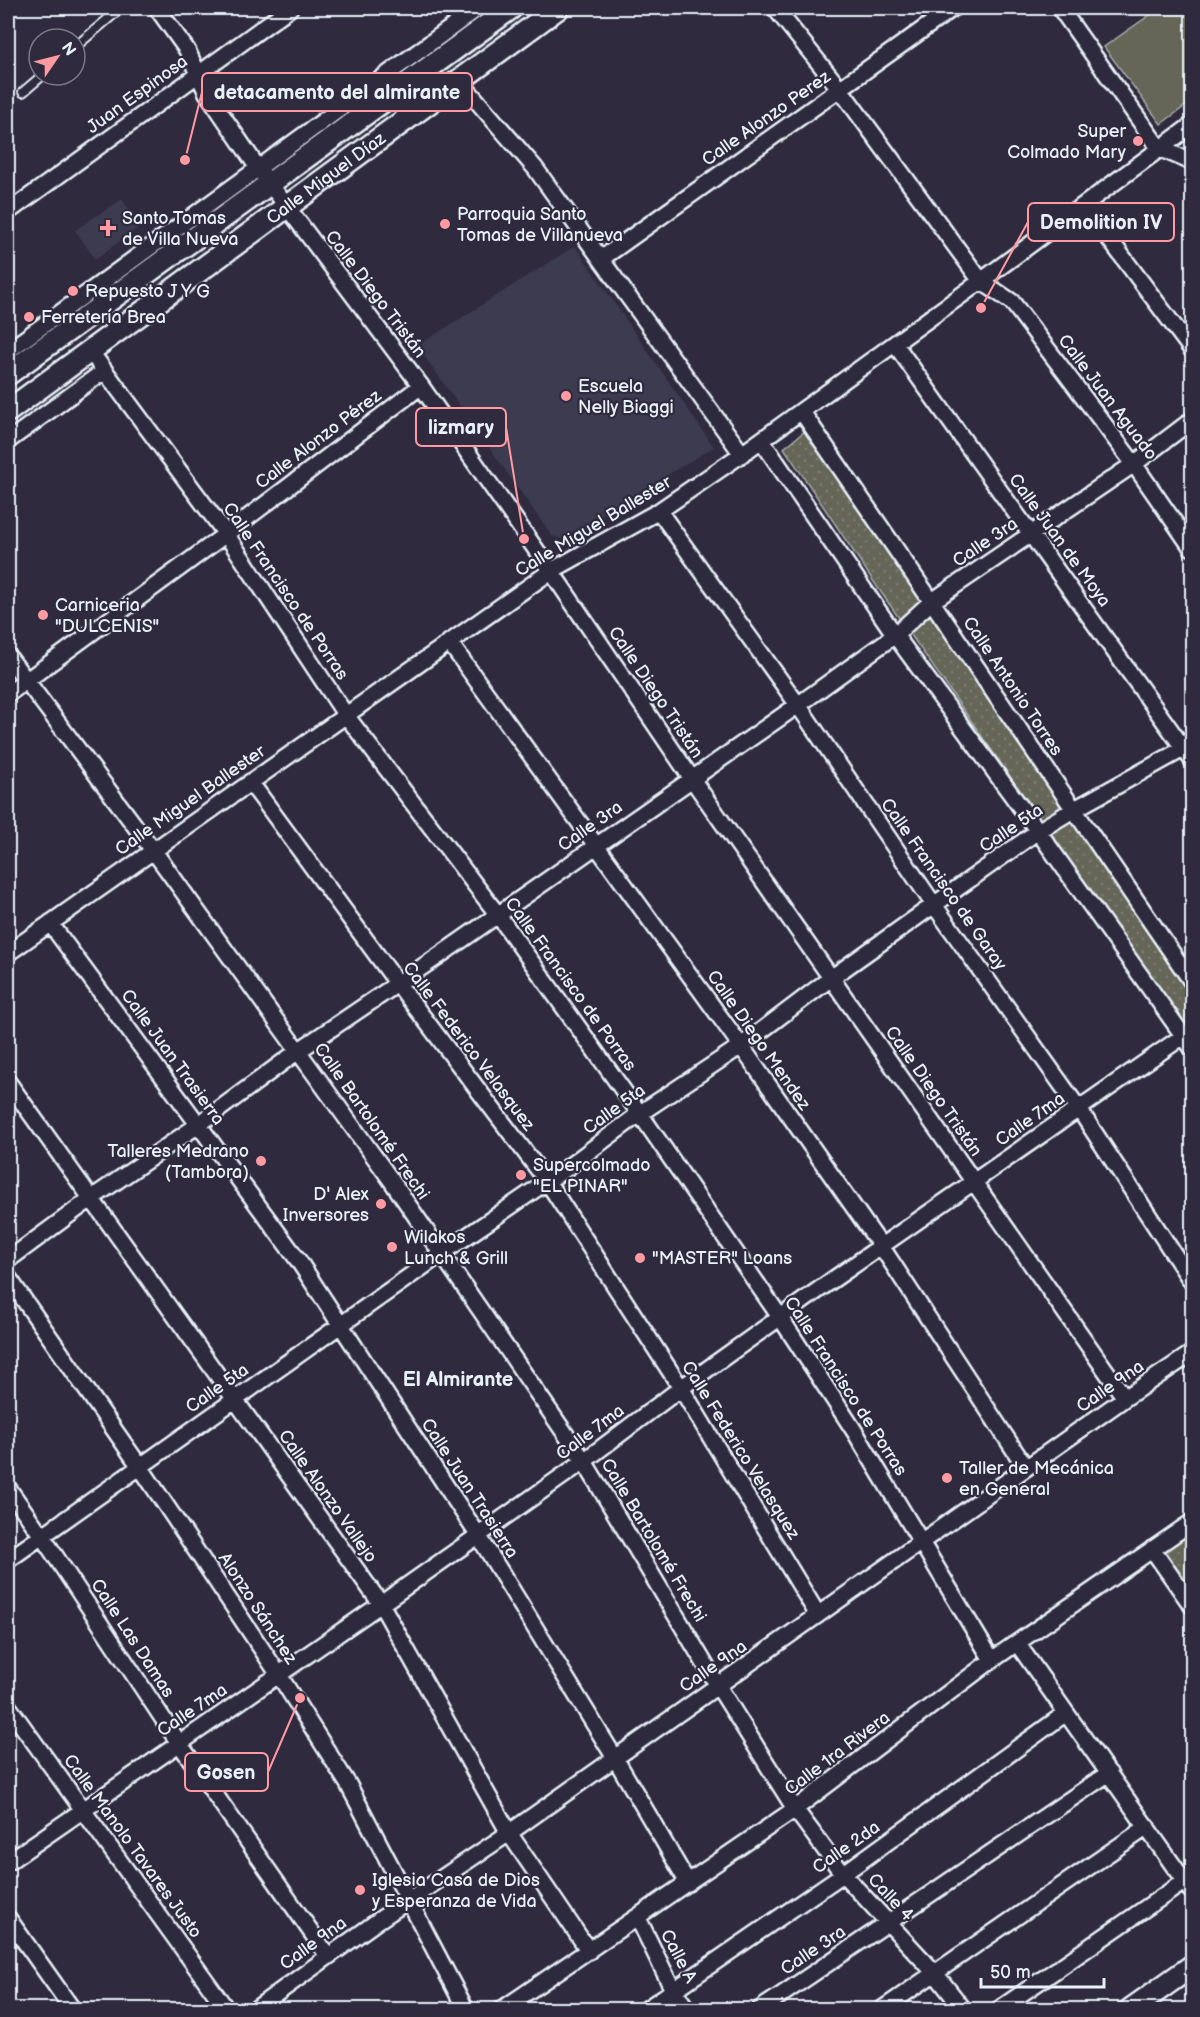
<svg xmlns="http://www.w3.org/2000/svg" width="1200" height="2017" font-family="'Balsamiq Sans',sans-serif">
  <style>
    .built { fill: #3d3a50 }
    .park { fill: url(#park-dots); stroke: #a6aca8; stroke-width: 1.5 }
    .pitch { fill: #656658; stroke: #a6aca8; stroke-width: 1.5 }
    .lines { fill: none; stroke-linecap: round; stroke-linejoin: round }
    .lane-casing { stroke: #e8f1f8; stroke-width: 12 }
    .street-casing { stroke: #e8f1f8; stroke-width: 20 }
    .secondary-casing { stroke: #e8f1f8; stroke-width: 26 }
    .lane { stroke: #2f2a3d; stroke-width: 8 }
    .street { stroke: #2f2a3d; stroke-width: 15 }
    .secondary { stroke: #2f2a3d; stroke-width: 21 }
    .poi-dot { fill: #ff9aa2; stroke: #2f2a3d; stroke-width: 2 }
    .labels { text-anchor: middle; stroke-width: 4.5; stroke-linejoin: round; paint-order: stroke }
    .street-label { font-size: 18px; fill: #e8f1f8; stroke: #2f2a3d }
    .poi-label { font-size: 18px; fill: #e8f1f8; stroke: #2f2a3d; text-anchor: start }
    .neighbourhood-label { font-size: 20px; font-weight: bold; fill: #e8f1f8; stroke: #2f2a3d }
    .leader { fill: none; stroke: #ff9aa2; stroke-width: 2 }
    .callout-dot { fill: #ff9aa2; stroke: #2f2a3d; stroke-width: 2 }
    .callout { fill: #2f2a3d; stroke: #ff9aa2; stroke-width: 2 }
    .callout-label { font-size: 20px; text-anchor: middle; font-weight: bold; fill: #e8f1f8 }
  </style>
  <defs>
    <pattern id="park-dots" width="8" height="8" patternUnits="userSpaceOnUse" patternTransform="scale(1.5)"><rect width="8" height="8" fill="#656658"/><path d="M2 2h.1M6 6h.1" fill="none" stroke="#7b7c71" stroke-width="1.8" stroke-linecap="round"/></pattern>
  </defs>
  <rect width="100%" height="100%" fill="#2f2a3d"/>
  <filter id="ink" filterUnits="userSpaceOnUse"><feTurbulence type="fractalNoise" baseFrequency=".0167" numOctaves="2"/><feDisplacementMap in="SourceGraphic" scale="12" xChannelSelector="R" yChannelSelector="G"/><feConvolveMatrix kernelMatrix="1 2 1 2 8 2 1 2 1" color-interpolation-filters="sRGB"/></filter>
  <g filter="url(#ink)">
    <path class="built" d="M122 199 141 226 95 259 75 230Z
      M575 246 714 447 561 539 552 536 417 346Z"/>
    <path class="park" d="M811 426 1192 982V1036L878 588 784 448Z
      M1192 1531V1594L1163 1552Z"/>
    <path class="pitch" d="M1147 8H1192V101L1161 124 1104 47 1151 14Z"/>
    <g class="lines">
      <defs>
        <path id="lane" d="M75 47 121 8
          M23 92 43 75"/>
        <path id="street" d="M157 8 187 50 207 93 258 168 421 386 551 571 692 779 1125 1398
          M775 8 840 89 981 281 1012 302 1134 464 1192 548
          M1060 8 1159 148 1192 162
          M459 80 535 168 742 454
          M1084 205 1192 350
          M8 212 290 8
          M601 259 953 8
          M895 344 1192 760
          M8 351 478 8
          M90 351 226 534 345 714 498 915 645 1121 780 1317 855 1432 992 1660
          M802 412 1192 982
          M8 441 104 371
          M762 441 895 635 1038 831 1192 1048
          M659 511 798 705 934 905 1079 1109 1192 1282
          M449 642 741 1046 881 1246 1026 1468
          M8 656 153 850 298 1051 391 1180 584 1461 718 1686 795 1809 843 1874 934 1972 964 2010
          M8 694 226 534 421 386
          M250 782 398 984 547 1181 681 1388 818 1615
          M50 923 298 1260 478 1535 615 1758 688 1883
          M8 953 551 571 659 511 742 454 981 281 1192 125
          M8 1082 381 1604 509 1833 589 1951
          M8 1260 92 1198 198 1125 298 1051 443 953 798 705 895 635 931 602 1134 464 1192 420
          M8 1277 145 1474 279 1675 348 1784 466 2010
          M8 1488 42 1536 179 1743 328 1956
          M1152 1549 1192 1606
          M8 1560 441 1254 568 1167 639 1114 741 1046 831 978 1038 831 1073 810 1192 744
          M1017 1643 1192 1892
          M8 1706 227 2010
          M8 1862 381 1604 584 1461 681 1388 831 1281 1192 1030
          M8 1918 73 2010
          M638 1918 673 1990 688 2010
          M254 2010 379 1920 509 1833 1125 1398 1192 1353
          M501 2010 795 1809 992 1660 1192 1522
          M645 2010 843 1874 1066 1713
          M759 2010 1109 1773
          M881 2010 1147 1827
          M998 2010 1185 1881"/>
        <g id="secondary">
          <path d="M8 374 511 8"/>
          <path id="s1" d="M8 411 558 8"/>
          <path d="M1130 2010 1192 1966"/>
        </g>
      </defs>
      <use href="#lane" class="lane-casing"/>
      <use href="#street" class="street-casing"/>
      <use href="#secondary" class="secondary-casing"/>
      <use href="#lane" class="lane"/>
      <use href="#street" class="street"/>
      <use href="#secondary" class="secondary"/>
    </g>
  </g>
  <g class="poi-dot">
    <circle cx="1138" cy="141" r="6"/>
    <circle cx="445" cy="224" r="6"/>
    <path d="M105 219h6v6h6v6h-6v6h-6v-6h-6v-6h6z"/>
    <circle cx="73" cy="291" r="6"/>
    <circle cx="29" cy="317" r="6"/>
    <circle cx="566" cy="396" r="6"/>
    <circle cx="43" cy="615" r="6"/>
    <circle cx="261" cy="1161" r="6"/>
    <circle cx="521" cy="1175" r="6"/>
    <circle cx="381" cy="1204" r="6"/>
    <circle cx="392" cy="1247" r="6"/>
    <circle cx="640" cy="1258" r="6"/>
    <circle cx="947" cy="1478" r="6"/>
    <circle cx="360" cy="1890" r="6"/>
  </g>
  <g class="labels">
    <g class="street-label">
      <text transform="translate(137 94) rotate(-36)" y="6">Juan Espinosa</text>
      <text transform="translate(766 118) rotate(-35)" y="6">Calle Alonzo Perez</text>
      <text dy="6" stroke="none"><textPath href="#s1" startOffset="394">Calle Miguel Díaz</textPath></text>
      <text transform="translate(376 294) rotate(53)" y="6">Calle Diego Tristán</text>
      <text transform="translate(1108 397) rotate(53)" y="6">Calle Juan Aguado</text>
      <text transform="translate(318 439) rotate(-37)" y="6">Calle Alonzo Pérez</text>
      <text transform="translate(593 526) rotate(-31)" y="6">Calle Miguel Ballester</text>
      <text transform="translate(1060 540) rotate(54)" y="6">Calle Juan de Moya</text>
      <text transform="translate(985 542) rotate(-34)" y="6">Calle 3ra</text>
      <text transform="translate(286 591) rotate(56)" y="6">Calle Francisco de Porras</text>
      <text transform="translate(1013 686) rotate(56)" y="6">Calle Antonio Torres</text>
      <text transform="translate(656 692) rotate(56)" y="6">Calle Diego Tristán</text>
      <text transform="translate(190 800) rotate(-35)" y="6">Calle Miguel Ballester</text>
      <text transform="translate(590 826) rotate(-35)" y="6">Calle 3ra</text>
      <text transform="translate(1011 828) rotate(-34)" y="6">Calle 5ta</text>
      <text transform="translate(944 884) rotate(55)" y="6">Calle Francisco de Garay</text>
      <text transform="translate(571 984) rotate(54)" y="6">Calle Francisco de Porras</text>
      <text transform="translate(759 1040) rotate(55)" y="6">Calle Diego Mendez</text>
      <text transform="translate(469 1046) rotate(53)" y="6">Calle Federico Velasquez</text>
      <text transform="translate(173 1057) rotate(54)" y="6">Calle Juan Trasierra</text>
      <text transform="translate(934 1091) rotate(55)" y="6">Calle Diego Tristán</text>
      <text transform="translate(614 1109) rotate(-36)" y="6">Calle 5ta</text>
      <text transform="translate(1030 1119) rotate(-35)" y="6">Calle 7ma</text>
      <text transform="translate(372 1121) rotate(55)" y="6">Calle Bartolomé Frechi</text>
      <text transform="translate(846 1386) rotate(57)" y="6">Calle Francisco de Porras</text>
      <text transform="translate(1110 1386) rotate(-35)" y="6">Calle 9na</text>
      <text transform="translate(217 1388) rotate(-35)" y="6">Calle 5ta</text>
      <text transform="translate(590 1432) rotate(-37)" y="6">Calle 7ma</text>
      <text transform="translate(741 1450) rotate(58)" y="6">Calle Federico Velasquez</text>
      <text transform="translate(470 1488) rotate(57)" y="6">Calle Juan Trasierra</text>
      <text transform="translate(328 1496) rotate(55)" y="6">Calle Alonzo Vallejo</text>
      <text transform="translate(654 1540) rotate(59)" y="6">Calle Bartolomé Frechi</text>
      <text transform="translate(258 1608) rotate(57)" y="6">Alonzo Sánchez</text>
      <text transform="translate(133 1638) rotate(57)" y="6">Calle Las Damas</text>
      <text transform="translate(713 1666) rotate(-35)" y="6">Calle 9na</text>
      <text transform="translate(192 1710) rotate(-34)" y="6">Calle 7ma</text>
      <text transform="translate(837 1753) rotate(-37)" y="6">Calle 1ra Rivera</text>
      <text transform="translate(133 1846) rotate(54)" y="6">Calle Manolo Tavares Justo</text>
      <text transform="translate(846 1847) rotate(-35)" y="6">Calle 2da</text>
      <text transform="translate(891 1897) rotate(47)" y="6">Calle 4</text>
      <text transform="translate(313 1943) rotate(-36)" y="6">Calle 9na</text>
      <text transform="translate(813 1950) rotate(-34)" y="6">Calle 3ra</text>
      <text transform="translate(679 1956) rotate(62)" y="6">Calle A</text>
    </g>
    <g class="poi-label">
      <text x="1126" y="137" text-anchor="end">Super<tspan x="1126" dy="21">Colmado Mary</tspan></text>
      <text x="457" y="220">Parroquia Santo<tspan x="457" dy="21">Tomas de Villanueva</tspan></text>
      <text x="122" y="224">Santo Tomas<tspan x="122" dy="21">de Villa Nueva</tspan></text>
      <text x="85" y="297">Repuesto J Y G</text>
      <text x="41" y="323">Ferretería Brea</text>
      <text x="578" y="392">Escuela<tspan x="578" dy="21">Nelly Biaggi</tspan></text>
      <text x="55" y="611">Carniceria<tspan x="55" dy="21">"DULCENIS"</tspan></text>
      <text x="249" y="1157" text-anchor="end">Talleres Medrano<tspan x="249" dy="21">(Tambora)</tspan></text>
      <text x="533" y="1171">Supercolmado<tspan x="533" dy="21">"EL PINAR"</tspan></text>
      <text x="369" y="1200" text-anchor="end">D' Alex<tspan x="369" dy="21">Inversores</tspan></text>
      <text x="404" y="1243">Wilakos<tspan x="404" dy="21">Lunch &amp; Grill</tspan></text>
      <text x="652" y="1264">"MASTER" Loans</text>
      <text x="959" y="1474">Taller de Mecánica<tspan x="959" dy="21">en General</tspan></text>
      <text x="372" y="1886">Iglesia Casa de Dios<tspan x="372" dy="21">y Esperanza de Vida</tspan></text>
    </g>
    <g class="neighbourhood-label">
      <text x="458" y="1386">El Almirante</text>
    </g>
  </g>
  <path class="leader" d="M185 160L202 92M981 308L1028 222M524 539L506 427M300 1698L268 1772"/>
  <g class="callout-dot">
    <circle cx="185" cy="160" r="6"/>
    <circle cx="981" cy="308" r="6"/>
    <circle cx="524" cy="539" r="6"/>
    <circle cx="300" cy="1698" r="6"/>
  </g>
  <g class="callout">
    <rect x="202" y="73" width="270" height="38" rx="6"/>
    <rect x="1028" y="203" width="146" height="38" rx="6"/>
    <rect x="416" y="408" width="90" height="38" rx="6"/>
    <rect x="185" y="1753" width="83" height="38" rx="6"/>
  </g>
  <g class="callout-label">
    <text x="337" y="99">detacamento del almirante</text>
    <text x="1101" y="229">Demolition IV</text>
    <text x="461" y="434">lizmary</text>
    <text x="226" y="1779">Gosen</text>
  </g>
  <rect width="1200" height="2017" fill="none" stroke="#2f2a3d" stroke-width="30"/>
  <rect x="15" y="15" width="1170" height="1987" fill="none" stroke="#e8f1f8" stroke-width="2" filter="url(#ink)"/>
  <g transform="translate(57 57) rotate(55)"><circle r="28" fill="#2f2a3d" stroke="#797a88" stroke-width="1.5"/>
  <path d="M0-4.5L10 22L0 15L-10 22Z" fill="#ff9aa2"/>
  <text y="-9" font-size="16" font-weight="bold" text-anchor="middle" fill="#e8f1f8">N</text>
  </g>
  <path d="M981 1978v9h123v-9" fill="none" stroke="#e8f1f8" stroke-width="3"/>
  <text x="990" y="1978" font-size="18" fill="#e8f1f8" stroke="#2f2a3d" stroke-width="4.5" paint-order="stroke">50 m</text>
</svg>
